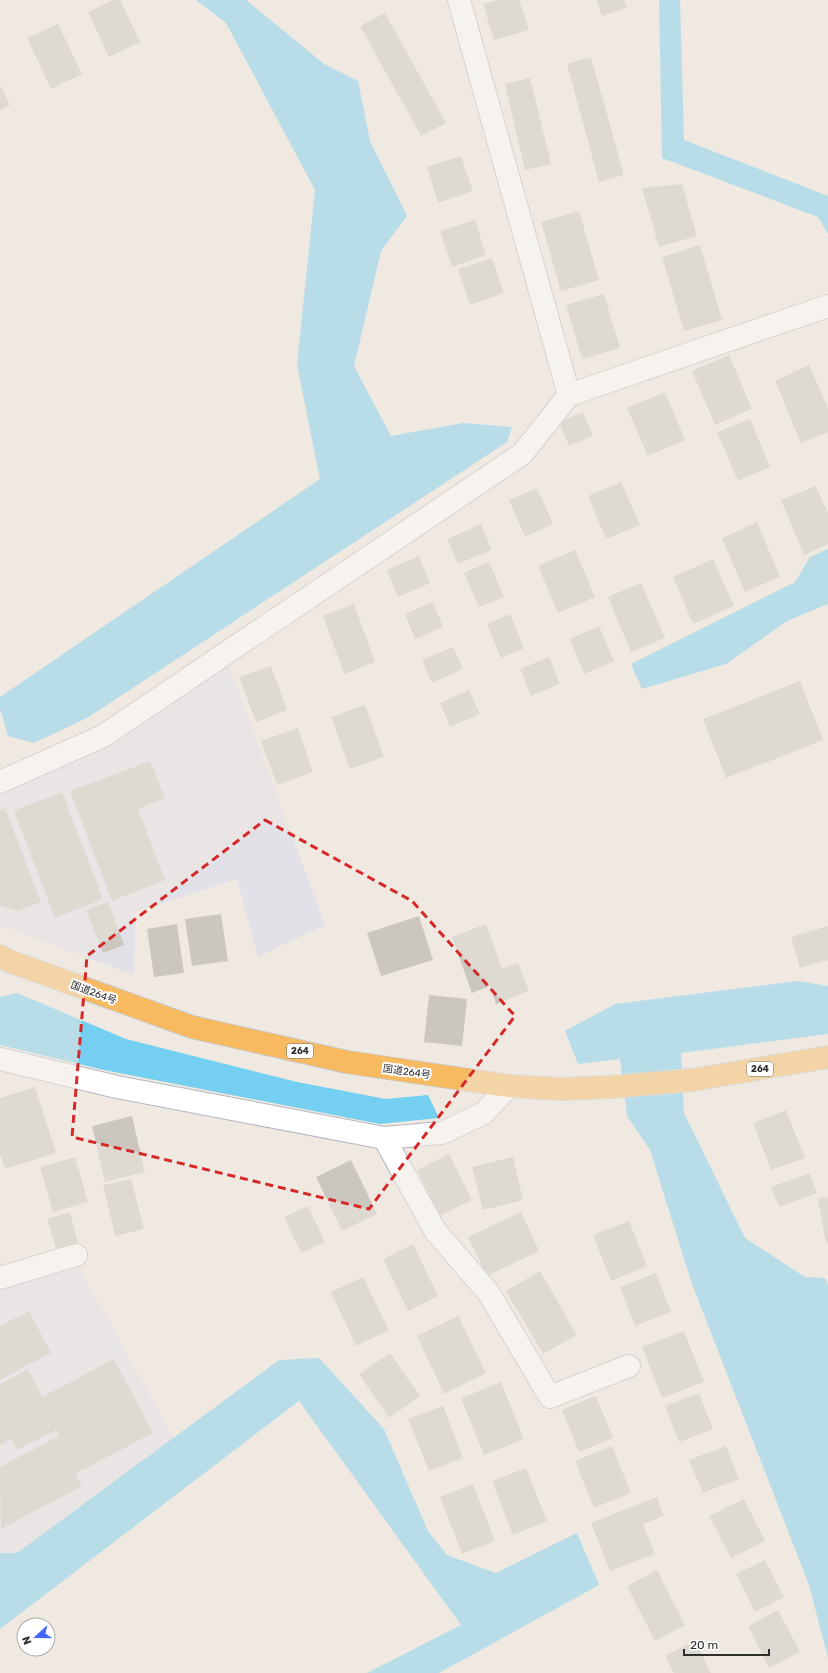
<svg xmlns="http://www.w3.org/2000/svg" width="828" height="1673" font-family="Rubik,'Noto Sans JP',sans-serif">
  <style>
    .industrial { fill: #e3e1e8 }
    .water { fill: #75cff0 }
    .building { fill: #cbc7bf }
    .lines { fill: none; stroke-linecap: round; stroke-linejoin: round }
    .minor-casing { stroke: #b4b7c1; stroke-width: 24 }
    .trunk-casing { stroke: #c9c9c9; stroke-width: 24 }
    .minor { stroke: #fff; stroke-width: 22 }
    .trunk { stroke: #f8ba60; stroke-width: 22 }
    .marked { fill: none; stroke: #d62828; stroke-width: 3; stroke-dasharray: 8 5; stroke-linejoin: round }
    .labels { text-anchor: middle; stroke-width: 4; stroke-linejoin: round; paint-order: stroke }
    .shield { fill: #fff; stroke: #6d6d6d; stroke-width: 1 }
    .shield-label { font-size: 9px; font-weight: bold; fill: #2e2e2e }
    .street-label { font-size: 10px; fill: #2e2e2e; stroke: #fff }
  </style>
  <rect width="100%" height="100%" fill="#efe9e1"/>
  <path class="industrial" d="M221 644 325 925 258 957 237 879 135 912 134 975 0 925V771L62 748Z
    M78 1265 182 1453 0 1575V1287Z"/>
  <path class="water" d="M196 0H246L324 64 358 81 370 141 407 216 381 251 354 366 391 436 463 423 512 427 507 442 87 718 34 743 8 736 0 709V697L320 479 297 365 315 190 226 23Z
    M659 0H680L684 140 828 196V234L818 217 662 158Z
    M828 549V604L787 621 726 664 642 689 631 664 795 582 810 557Z
    M798 981 828 986V1034L681 1053 684 1113 745 1238 805 1277 825 1278 828 1285V1658L809 1585 692 1284 650 1150 627 1116 620 1059 578 1064 565 1031 615 1004Z
    M17 993 126 1039 297 1082 386 1099 428 1095 439 1118 380 1124 104 1070 0 1045V997Z
    M319 1358 384 1429 428 1531 447 1555 496 1573 577 1533 599 1585 439 1673H367L461 1625 299 1401 0 1629V1553H17L279 1360Z"/>
  <path class="building" d="M113 0H120L140 42 109 57 88 12Z
    M498 0H519L529 30 494 40 483 4Z
    M596 0H624L627 8 602 16Z
    M385 13 446 123 421 136 360 26Z
    M58 24 82 74 51 89 27 38Z
    M591 57 624 175 599 182 567 64Z
    M530 78 551 164 525 170 505 84Z
    M0 85 10 105 0 110Z
    M461 156 473 191 438 203 427 167Z
    M682 184 697 236 659 247 642 188Z
    M579 211 599 280 561 291 541 222Z
    M475 220 486 255 452 267 440 231Z
    M700 245 722 320 684 331 662 257Z
    M492 258 504 293 470 305 458 269Z
    M604 294 620 348 582 359 566 305Z
    M729 355 752 409 715 425 692 371Z
    M809 365 828 408V432L801 443 775 381Z
    M665 392 685 440 648 456 627 408Z
    M583 412 593 436 569 446 559 422Z
    M750 419 770 467 738 481 717 432Z
    M621 482 640 525 606 539 588 496Z
    M816 486 828 513V544L804 555 781 500Z
    M537 488 553 524 525 537 509 500Z
    M757 522 780 577 745 592 722 538Z
    M481 524 492 550 458 564 447 539Z
    M575 550 595 597 558 613 538 566Z
    M419 556 430 583 398 597 387 570Z
    M713 559 734 606 693 624 673 577Z
    M489 562 504 597 479 607 464 573Z
    M641 583 665 638 631 652 608 597Z
    M433 602 443 627 415 639 405 614Z
    M354 604 375 662 344 674 323 616Z
    M510 614 524 648 501 658 487 624Z
    M599 626 614 661 584 674 570 639Z
    M453 647 463 669 432 683 422 660Z
    M549 657 560 684 531 696 520 669Z
    M271 666 287 710 256 722 239 677Z
    M800 681 823 740 726 778 703 719Z
    M469 690 480 714 450 727 440 703Z
    M365 705 384 757 350 769 331 717Z
    M298 728 313 772 277 785 261 741Z
    M150 761 165 798 138 809 165 880 112 901 70 791Z
    M62 792 103 899 55 918 14 811Z
    M5 808 41 902 17 911 0 906V810Z
    M108 902 124 945 103 953 86 910Z
    M221 914 228 961 192 966 185 919Z
    M419 916 433 960 381 976 367 933Z
    M177 924 184 973 154 977 147 929Z
    M486 924 502 969 518 963 529 991 496 1004 490 986 472 993 452 937Z
    M828 926V960L800 968 791 937Z
    M429 995 467 999 462 1046 424 1042Z
    M35 1087 56 1153 5 1169 0 1154V1098Z
    M786 1110 805 1158 771 1170 753 1123Z
    M132 1116 145 1172 105 1182 92 1126Z
    M449 1154 472 1200 439 1216 417 1170Z
    M75 1157 88 1202 53 1212 40 1167Z
    M513 1157 523 1200 483 1210 472 1167Z
    M351 1160 377 1214 342 1231 316 1177Z
    M810 1173 817 1193 779 1207 771 1187Z
    M131 1179 144 1229 115 1236 103 1185Z
    M828 1197V1242L826 1243 818 1199Z
    M308 1206 325 1242 301 1253 284 1217Z
    M70 1212 78 1242 56 1248 47 1219Z
    M521 1212 539 1251 487 1276 468 1237Z
    M629 1221 647 1266 611 1281 593 1235Z
    M413 1244 438 1296 408 1311 383 1259Z
    M540 1271 577 1335 543 1354 506 1291Z
    M656 1273 671 1312 635 1326 620 1287Z
    M363 1277 389 1330 356 1346 331 1292Z
    M29 1311 51 1353 0 1380V1326Z
    M458 1316 486 1373 444 1394 417 1336Z
    M684 1331 704 1382 662 1398 642 1347Z
    M390 1353 420 1396 389 1418 359 1374Z
    M114 1359 153 1433 75 1474 82 1486 1 1529 0 1467 59 1436 56 1430 17 1450 11 1439 0 1445V1384L28 1369 42 1397Z
    M501 1382 524 1439 484 1455 461 1398Z
    M699 1393 713 1429 679 1442 665 1406Z
    M596 1396 613 1438 579 1452 562 1410Z
    M443 1406 463 1458 429 1471 408 1419Z
    M612 1446 631 1493 594 1508 575 1461Z
    M726 1446 739 1479 703 1493 689 1460Z
    M526 1468 547 1521 513 1535 492 1481Z
    M473 1484 495 1541 462 1554 440 1497Z
    M657 1497 664 1516 643 1524 655 1554 610 1571 591 1523Z
    M744 1499 765 1541 731 1558 709 1516Z
    M765 1560 784 1597 755 1612 736 1574Z
    M657 1570 685 1625 655 1641 627 1586Z
    M778 1610 800 1652 769 1668 748 1626Z
    M695 1641 711 1673H674L665 1656Z"/>
  <g class="lines">
    <defs>
      <path id="minor" d="M459 0 569 395
        M0 782 103 736 522 454 569 395 828 306
        M0 1059 117 1087 384 1138 442 1133 484 1113 509 1086
        M384 1138 436 1232 488 1292 550 1397 629 1366
        M0 1278 76 1255"/>
      <path id="trunk" d="M0 956 9 961 192 1027 347 1062 509 1086 561 1089 612 1087 692 1080 828 1057"/>
    </defs>
    <use href="#minor" class="minor-casing"/>
    <use href="#trunk" class="trunk-casing"/>
    <use href="#minor" class="minor"/>
    <use href="#trunk" class="trunk"/>
  </g>
  <path d="M0 0H828V1673H0ZM265 820 412 901 515 1016 369 1209 72 1137 87 956Z" fill="#efe9e1" fill-opacity=".55" fill-rule="evenodd"/>
  <path class="marked" d="M265 820 412 901 515 1016 369 1209 72 1137 87 956Z"/>
  <g class="labels">
    <g class="shield">
      <rect x="287" y="1044" width="26" height="14" rx="3"/>
      <rect x="747" y="1062" width="26" height="14" rx="3"/>
    </g>
    <g class="shield-label">
      <text x="300" y="1054">264</text>
      <text x="760" y="1072">264</text>
    </g>
    <g class="street-label">
      <text transform="translate(94 992) rotate(20)" y="4">国道264号</text>
      <text transform="translate(407 1071) rotate(8)" y="4">国道264号</text>
    </g>
  </g>
  <g transform="translate(36 1637) rotate(249)"><circle r="19" fill="#ffffff" stroke="#ababab"/>
  <path d="M0-3L7 15L0 10L-7 15Z" fill="#4264fb"/>
  <text y="-6" font-size="11" font-weight="bold" text-anchor="middle" fill="#2e2e2e">N</text>
  </g>
  <path d="M684 1649v6h85v-6" fill="none" stroke="#2e2e2e" stroke-width="2"/>
  <text x="690" y="1649" font-size="12" fill="#2e2e2e" stroke="#ffffff" stroke-width="3" paint-order="stroke">20 m</text>
</svg>
